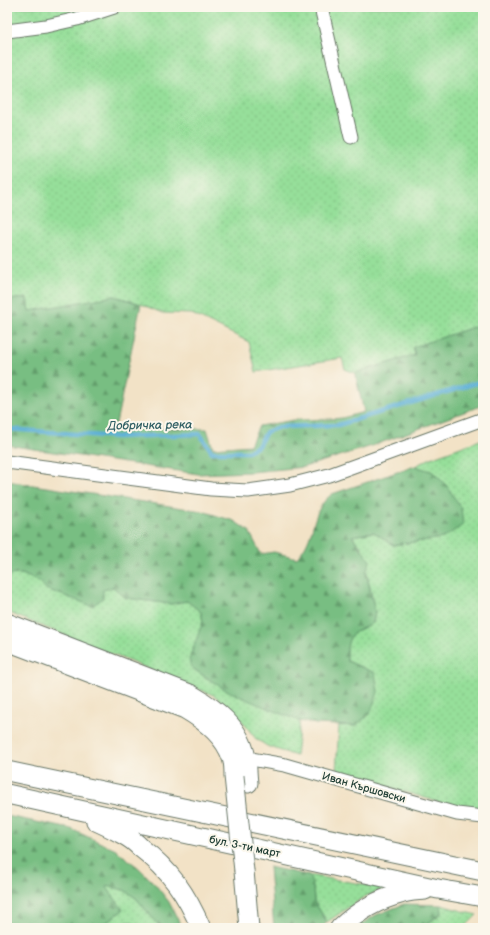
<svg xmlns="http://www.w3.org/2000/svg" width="490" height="935" font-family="'Balsamiq Sans',sans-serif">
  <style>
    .grass { fill: url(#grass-dots); stroke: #5a8e67 }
    .forest { fill: url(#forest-firs); stroke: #4c7e5b }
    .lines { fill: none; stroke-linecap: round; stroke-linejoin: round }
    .stream { stroke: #59aed5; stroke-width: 4.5 }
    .minor-casing { stroke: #697767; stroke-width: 15 }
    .secondary-casing { stroke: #697767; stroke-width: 21 }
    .minor { stroke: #fff; stroke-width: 13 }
    .secondary { stroke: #fff; stroke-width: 19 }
    .rail { stroke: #1f3d34; stroke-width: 3; stroke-dasharray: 6 3; stroke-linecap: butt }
    .secondary-bridge-casing { stroke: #697767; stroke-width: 21; stroke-linecap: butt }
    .secondary-bridge { stroke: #fff; stroke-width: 19 }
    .labels { text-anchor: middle; stroke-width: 4; stroke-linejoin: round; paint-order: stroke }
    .street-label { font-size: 11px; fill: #1f3d34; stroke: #fbf7ec }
    .water-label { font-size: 12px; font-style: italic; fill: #305f64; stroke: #fbf7ec }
  </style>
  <defs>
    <pattern id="grass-dots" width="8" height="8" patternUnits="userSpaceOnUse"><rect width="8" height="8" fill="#96df9a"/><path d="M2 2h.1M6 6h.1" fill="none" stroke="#81c085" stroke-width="1.8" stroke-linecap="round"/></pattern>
    <pattern id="forest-firs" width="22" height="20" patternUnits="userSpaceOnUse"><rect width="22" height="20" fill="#78be82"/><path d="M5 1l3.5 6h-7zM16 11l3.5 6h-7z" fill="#629c6b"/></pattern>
  </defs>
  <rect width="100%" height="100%" fill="#fbf7ec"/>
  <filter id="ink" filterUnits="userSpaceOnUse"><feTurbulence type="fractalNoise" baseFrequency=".025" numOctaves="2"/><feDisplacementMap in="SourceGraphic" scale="8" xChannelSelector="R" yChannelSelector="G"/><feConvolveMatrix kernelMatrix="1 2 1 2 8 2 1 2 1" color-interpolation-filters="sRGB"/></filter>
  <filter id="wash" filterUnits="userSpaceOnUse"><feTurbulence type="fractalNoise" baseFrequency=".012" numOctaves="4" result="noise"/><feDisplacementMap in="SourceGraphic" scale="16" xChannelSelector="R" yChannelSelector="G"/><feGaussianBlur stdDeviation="0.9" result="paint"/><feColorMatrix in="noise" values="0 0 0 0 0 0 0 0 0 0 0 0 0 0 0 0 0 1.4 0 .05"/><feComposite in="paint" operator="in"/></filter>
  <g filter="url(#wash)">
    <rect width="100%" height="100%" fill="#f2e2c6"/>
    <path class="grass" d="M7 7H483V324L414 347 415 355 355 373 345 369 342 358 256 372 249 342 192 314 162 313 141 304 115 296 29 312 27 298 7 300Z
      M483 439V811L458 808 336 771 339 725 355 726 375 673 347 661C346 634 350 634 373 623L375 612 362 548 352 536 374 532 393 545 443 538 433 472 415 466 433 457Z
      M22 574 38 581 46 589 66 596 113 587 126 598 171 604 187 601 201 612 203 621 197 640 192 668C226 693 262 705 300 721L296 756 267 746 256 739 232 708 213 695 7 612V575Z
      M302 874 386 888 364 897 327 922 314 901 313 887Z
      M105 885 124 890 136 898 161 928H137L133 922H125L117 928H99L123 910Z
      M441 905 477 915 464 928H422L442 913Z"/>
    <path class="forest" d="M114 296 141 304 115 428 207 429 213 448 250 445 259 426 294 420 331 419 342 418 364 412 355 373 415 355 413 347 483 324V405L372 446 304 467 251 472 198 474 7 445V300L27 298 29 311Z
      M415 466 433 472 447 486 461 508 463 525 443 538 393 545 374 532 352 536 370 561 366 572 375 612 373 623C351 634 346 634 347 661L375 673 378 692 370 714 355 726 316 724 300 721 250 701 224 689 192 668 189 660 203 621 201 612 187 601 171 604 126 598 113 587 103 590V598L92 606 46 589 38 581 22 574 7 575V481L202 511 234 521 249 531 261 554 274 552 297 558C300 554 304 549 306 545 316 525 313 509 332 494Z
      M7 816 71 829 116 850 139 868 155 884 169 902 182 928H161L136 898 124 890 106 886 123 910 99 928H7Z
      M269 867 302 874 310 877 313 887 314 901 327 922 322 928H274Z
      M404 904 441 905 442 912 422 928H355L376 915Z"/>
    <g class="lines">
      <path class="stream" d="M7 429 117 437 200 434 212 452H248L258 446 266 432 279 427 338 425 483 381"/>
    </g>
  </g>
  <g filter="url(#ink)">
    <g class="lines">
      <defs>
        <path id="minor" d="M321 7 351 137
          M7 31 46 26 77 19 114 7
          M7 462 211 489 248 491 290 485 329 475 483 419
          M246 758 285 765 457 814 483 817"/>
        <path id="secondary" d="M7 623 190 694C216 709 240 727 246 758 247 766 247 775 248 783
          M7 641 185 709C204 720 225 736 232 758 234 763 234 770 234 776
          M7 771 483 871
          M7 794 438 889 483 897
          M96 821C105 825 115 830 124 835 130 838 136 843 141 848 170 870 187 895 201 928
          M244 871 249 928
          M340 928C357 912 377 900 400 894 408 891 417 891 425 890"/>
      </defs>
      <use href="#minor" class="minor-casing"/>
      <use href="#secondary" class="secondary-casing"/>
      <use href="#minor" class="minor"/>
      <use href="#secondary" class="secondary"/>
      <path class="rail" d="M478 928 483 923"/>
      <defs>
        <path id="secondary-bridge" d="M234 776 244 871"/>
      </defs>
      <use href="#secondary-bridge" class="secondary-bridge-casing"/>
      <use href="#secondary-bridge" class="secondary-bridge"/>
    </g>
  </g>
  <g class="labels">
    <g class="street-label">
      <text transform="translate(364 787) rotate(16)" y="4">Иван Кършовски</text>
      <text transform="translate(245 846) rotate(12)" y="4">бул. 3-ти март</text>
    </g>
    <g class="water-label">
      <text transform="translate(150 425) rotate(-1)" y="4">Добричка река</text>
    </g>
  </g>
  <rect width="490" height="935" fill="none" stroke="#fbf7ec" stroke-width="24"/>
</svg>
